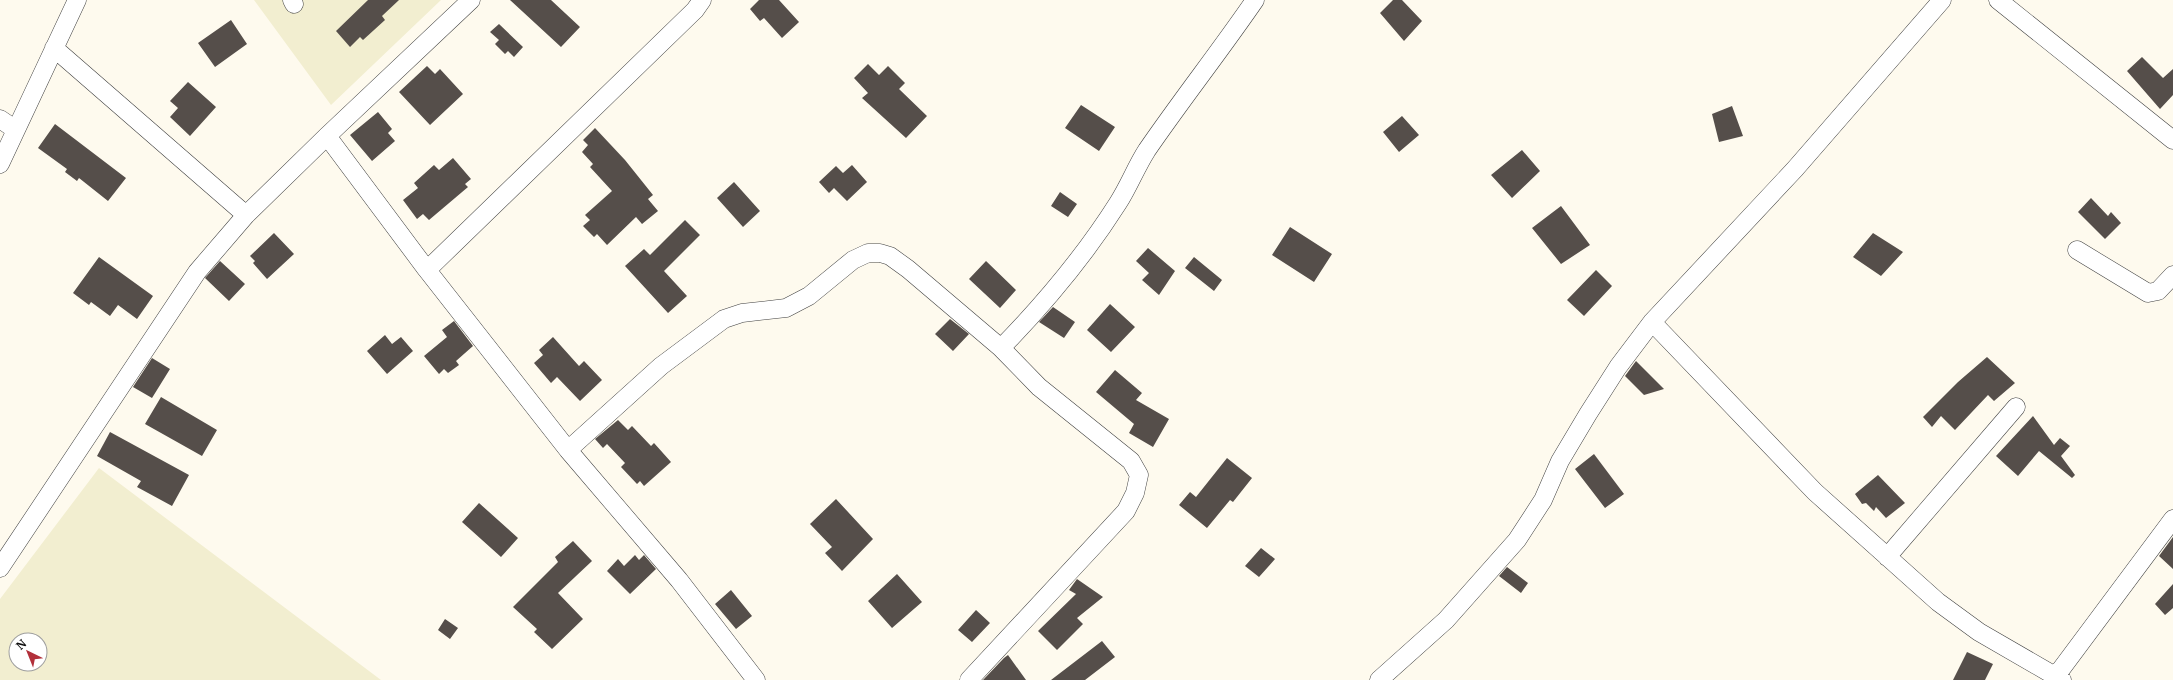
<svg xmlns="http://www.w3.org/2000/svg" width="2173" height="680" font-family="Merriweather,serif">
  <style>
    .farmland { fill: #f2eed0; fill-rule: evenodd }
    .building { fill: #554e4a }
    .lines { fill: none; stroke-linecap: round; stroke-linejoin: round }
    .minor-casing { stroke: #404040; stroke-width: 19 }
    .minor { stroke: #fff; stroke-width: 18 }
  </style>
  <rect width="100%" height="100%" fill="#fefaee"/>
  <path class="farmland" d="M254 0H441L331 105Z
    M99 468 381 680H0V599ZM16 640H40V664H16Z"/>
  <path class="building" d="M368 0H399L382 16 385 20 363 40 360 37 350 47 336 31Z
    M510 0H551L580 27 561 47Z
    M759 0H779L799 22 782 38 764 18 760 21 750 9Z
    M1393 0H1402L1422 21 1404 41 1380 13Z
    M231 20 247 44 215 67 198 43Z
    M499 24 523 47 514 57 508 51 505 54 495 44 499 40 490 32Z
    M2142 57 2163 78 2173 69V95L2160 109 2127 71Z
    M868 64 879 75 888 66 905 83 899 89 927 116 906 138 862 98 868 93 854 78Z
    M427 66 435 74 440 69 463 94 430 125 399 92Z
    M188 82 216 107 190 136 170 117 178 108 170 101Z
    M1081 105 1115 127 1099 151 1065 128Z
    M1732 106 1743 136 1719 142 1712 114Z
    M378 112 392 129 388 133 395 141 372 161 350 135Z
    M1402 116 1419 135 1399 152 1383 132Z
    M55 124 126 178 108 201 79 178 77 181 65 172 67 169 38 148Z
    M595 128 625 160 653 195 648 199 658 211 642 224 636 217 607 245 597 234 594 237 583 226 590 220 585 215 612 191 590 167 593 164 582 152 588 145 583 140Z
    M1522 150 1540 171 1512 198 1491 175Z
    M453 158 471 179 465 184 468 187 429 220 423 214 417 219 403 200 418 188 414 183 434 165 439 170Z
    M852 165 867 182 847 201 834 188 829 193 819 182 836 166 843 173Z
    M734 182 760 211 743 227 717 198Z
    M1060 192 1077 204 1068 217 1051 206Z
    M2091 198 2108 216 2111 212 2121 223 2105 239 2078 212Z
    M1561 206 1590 245 1561 264 1532 228Z
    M685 220 700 235 664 271 687 296 668 313 625 266 644 249 650 255Z
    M1290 227 1332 254 1314 282 1272 255Z
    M274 233 294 254 267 279 253 263 255 261 250 256Z
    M1873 233 1903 252 1881 276 1853 257Z
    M1148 248 1175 271 1159 295 1142 280 1149 273 1136 261Z
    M99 257 153 296 137 319 118 305 110 316 91 302 89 305 73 293Z
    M1194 257 1222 280 1214 291 1185 268Z
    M220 261 245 284 229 301 205 278Z
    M986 261 1016 290 1000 308 969 279Z
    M1596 270 1612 286 1584 316 1567 300Z
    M1110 304 1135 327 1111 352 1087 330Z
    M1053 307 1075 322 1064 338 1039 322Z
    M950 319 969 334 953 351 935 334Z
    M454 321 473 346 456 361 459 365 448 373 444 369 439 374 424 356 447 337 442 330Z
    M385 335 392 344 401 337 413 351 387 374 367 351Z
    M553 337 579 366 584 361 602 380 580 401 557 377 551 383 534 363 543 355 539 350Z
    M1987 357 2015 383 1994 401 1988 395 1955 430 1941 416 1932 427 1923 417 1958 382Z
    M152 358 170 369 152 398 133 387Z
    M1636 361 1664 389 1644 395 1625 376Z
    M1115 370 1142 393 1136 400 1169 419 1153 447 1129 433 1134 424 1096 392Z
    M161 397 217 430 202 456 145 424Z
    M2033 416 2054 445 2060 438 2070 446 2061 456 2075 475 2072 478 2039 451 2018 476 1996 456Z
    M618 420 628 430 632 426 651 446 654 443 671 462 644 486 640 481 637 484 621 467 625 463 607 444 603 448 595 439Z
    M110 432 189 475 172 506 137 487 141 481 97 456Z
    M1594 454 1624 494 1605 508 1575 469Z
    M1227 458 1252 478 1233 502 1230 500 1207 528 1179 505 1190 492 1196 497Z
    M1878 475 1905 503 1886 518 1876 507 1874 511 1866 503 1862 504 1855 494Z
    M836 499 873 539 842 571 825 553 832 547 810 524Z
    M479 503 518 538 501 557 462 522Z
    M2173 537V569L2159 556Z
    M573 541 592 561 558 593 583 619 552 649 534 632 537 629 513 607 558 562 555 557Z
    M1261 548 1275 559 1259 577 1245 566Z
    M635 555 639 560 644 555 656 569 630 594 607 571 618 559 624 566Z
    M1507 567 1528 583 1521 593 1499 576Z
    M897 574 922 602 892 628 868 601Z
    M1077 579 1103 597 1077 618 1083 624 1057 650 1038 631 1076 594 1069 590Z
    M2173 584V608L2165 615 2155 604Z
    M731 590 752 616 736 629 715 604Z
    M976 610 990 623 972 642 958 630Z
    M445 619 458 628 450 639 438 630Z
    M1102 641 1115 657 1085 680H1051Z
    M1967 652 1993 664 1985 680H1953Z
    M1008 655 1026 680H983L1004 658Z"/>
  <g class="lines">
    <defs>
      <path id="minor" d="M292 0 294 4
        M1998 0 2173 140
        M54 48 246 215
        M0 119 16 130
        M327 136 427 270 568 450 679 580 756 680
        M0 164 77 0
        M2077 250 2148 293 2158 291 2173 275
        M427 270 695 10 702 0
        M1652 322 1815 492 1938 602 1979 632 2062 680
        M1001 348C1044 304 1085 255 1118 203 1129 186 1136 167 1147 150 1182 99 1220 51 1255 0
        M568 450 661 366 724 319 742 313 786 308 809 296 853 260 868 253H880L890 256 908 269 1001 348 1039 387 1131 461 1139 475 1135 493 1126 511 969 680
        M1887 557 2016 407
        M0 568 197 272 246 215 327 136 471 0
        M2056 676 2173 519
        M1379 680 1446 620 1517 540 1543 500 1560 461 1588 414 1618 367 1652 322 1795 169 1942 0"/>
    </defs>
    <use href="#minor" class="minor-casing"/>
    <use href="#minor" class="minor"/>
  </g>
  <g transform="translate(28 652) rotate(317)"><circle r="19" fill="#ffffff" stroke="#9e9e9e"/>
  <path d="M0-3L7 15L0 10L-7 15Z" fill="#b2303a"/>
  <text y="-6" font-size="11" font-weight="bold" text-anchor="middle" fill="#0d0d0d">N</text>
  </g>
</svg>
